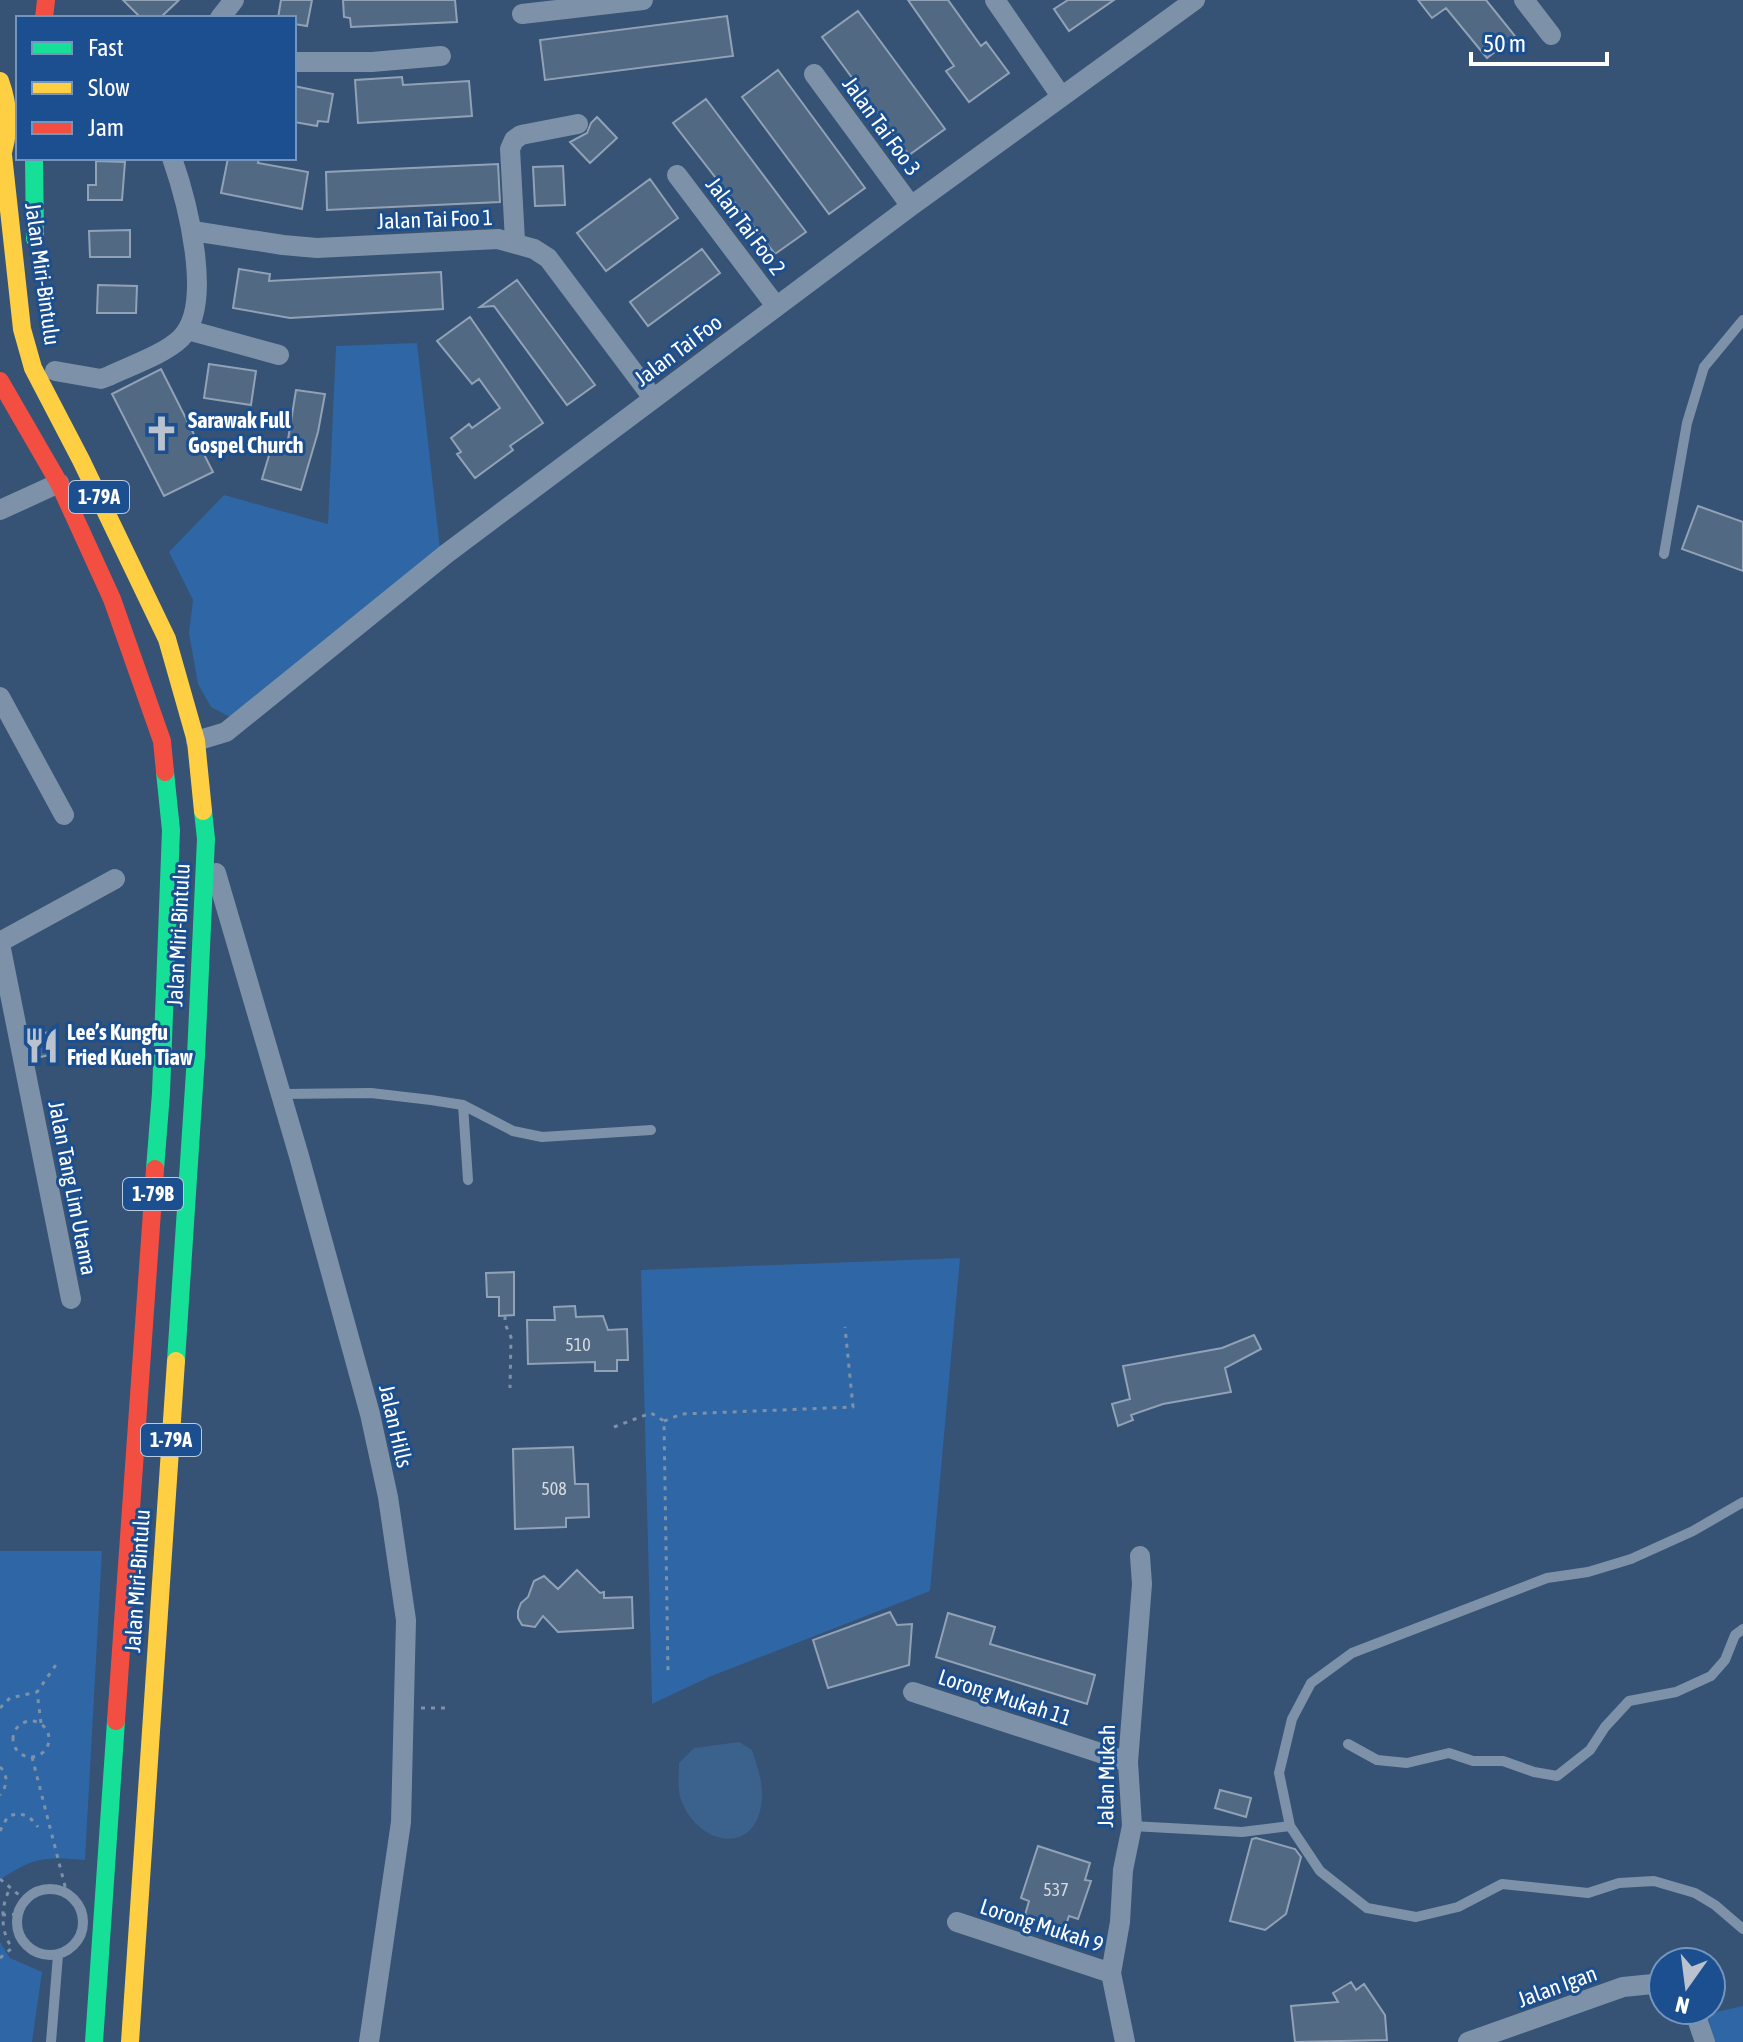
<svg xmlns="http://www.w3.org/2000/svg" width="1743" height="2042" font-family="'Asap Condensed',sans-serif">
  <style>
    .green { fill: #2f66a5 }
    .water { fill: #3b618d }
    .building { fill: #526984; stroke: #92a2b6; stroke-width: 2 }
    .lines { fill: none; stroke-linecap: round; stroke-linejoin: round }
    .path { stroke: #7d92a8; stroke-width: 3; stroke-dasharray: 4 6; stroke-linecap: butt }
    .lane { stroke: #7d92a8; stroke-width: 10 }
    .street { stroke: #7d92a8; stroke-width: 20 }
    .fast { stroke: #16e098; stroke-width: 18 }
    .slow { stroke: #ffcf43; stroke-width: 18 }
    .jam { stroke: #f24e42; stroke-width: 18 }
    .labels { text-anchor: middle; stroke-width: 6; stroke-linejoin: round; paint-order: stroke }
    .number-label { font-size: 18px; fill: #d4dae0 }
    .shield { fill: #1b4f8f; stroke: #bbcadd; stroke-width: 2 }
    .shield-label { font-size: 20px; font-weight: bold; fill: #fff }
    .street-label { font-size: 22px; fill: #fff; stroke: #1b4f8f }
    .poi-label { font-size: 22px; font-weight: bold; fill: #fff; stroke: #1b4f8f; text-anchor: start }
  </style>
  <rect width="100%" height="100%" fill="#365274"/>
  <path class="green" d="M417 343 440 549 230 717 211 707 198 684 189 633 193 600 169 552 224 495 328 524 336 346Z
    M960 1258 930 1591 709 1677 652 1704 641 1270Z
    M0 1551H102L85 1860C45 1857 33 1857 0 1880Z
    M0 1942 10 1958 42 1972 32 2042H0Z
    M1743 2006V2042H1715L1707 2014Z"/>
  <path class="water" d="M739 1742 752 1750C756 1763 762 1778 762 1792 763 1856 700 1850 681 1800 677 1788 679 1774 679 1763L694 1748Z"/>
  <path class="building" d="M123 0H179L160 18H141Z
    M281 0H312L307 26 294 24V18H278Z
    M343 0H455L457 22 351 27 350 18 344 17Z
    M908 0H948L981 46 986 42 1009 73 969 102 946 71 954 66Z
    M1068 0H1114L1069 31 1054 9Z
    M1418 0H1486L1515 36 1487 58 1446 8 1432 18Z
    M858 11 945 129 909 155 822 37Z
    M727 16 733 56 545 80 540 40Z
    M778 70 865 188 829 214 742 97Z
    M402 77 403 85 469 81 472 116 358 123 355 80Z
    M294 86 333 94 328 122 318 121 317 126 294 122Z
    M706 99 806 232 775 254 673 123Z
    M597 117 617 138 590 163 570 142 587 133 591 123Z
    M228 158H259L258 163 308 172 302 209 221 193Z
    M96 161 125 162 122 200H88V185H96Z
    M498 164 500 202 327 210 326 172Z
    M563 166 565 205 535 206 533 167Z
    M650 179 678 218 606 271 577 233Z
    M130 230V257H90L89 231Z
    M702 249 720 273 648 326 630 302Z
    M239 269 270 274 269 281 441 272 443 309 290 318 233 308Z
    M517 280 595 385 567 405 494 306 480 307Z
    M98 285 137 286 136 313H97Z
    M470 317 543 423 510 446 513 450 475 478 457 454 461 452 451 438 469 424 472 428 500 408 479 379 472 384 437 341Z
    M209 364 256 371 251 405 204 398Z
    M161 369 213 472 164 496 112 394Z
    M296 390 325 394 318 432 301 490 262 479 273 442 287 446Z
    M1698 506 1743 522V571L1682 549Z
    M49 1032 54 1054 36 1058 32 1036Z
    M514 1272V1315L499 1316V1297H487L486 1273Z
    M575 1306 576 1317 603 1316 608 1330 627 1329 628 1360H617V1371H595V1362L528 1364 527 1320H555L554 1307Z
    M1254 1335 1261 1349 1225 1368 1231 1392 1163 1404 1131 1415 1133 1420 1118 1426 1112 1404 1130 1399 1123 1366 1222 1348Z
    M573 1447 575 1484H588L589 1517 566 1518V1527L515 1529 513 1449Z
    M577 1570 600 1593 604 1592V1598L632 1597 633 1628 558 1632 543 1616 535 1627 522 1625 518 1618V1611L521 1603 528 1597 534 1581 544 1576 558 1589Z
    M890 1612 897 1625 912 1624 909 1665 828 1688 813 1640Z
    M948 1613 995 1627 990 1644 1095 1675 1087 1704 936 1657Z
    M1220 1790 1251 1798 1246 1817 1215 1808Z
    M1256 1838 1295 1849 1301 1857 1286 1914 1265 1930 1230 1921 1252 1839Z
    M1038 1846 1090 1863 1085 1880 1091 1881 1078 1919 1069 1916 1065 1928 1025 1915 1029 1901 1021 1898Z
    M1351 1982 1356 1990 1364 1984 1385 2015 1387 2040 1295 2042 1291 2006 1338 2002 1333 1993Z"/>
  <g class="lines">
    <path class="path" d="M505 1316V1324L511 1337 510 1388
      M664 1421 682 1414 853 1407 845 1327
      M614 1427 651 1413 664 1421 668 1672
      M0 1708 10 1698 37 1692
      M421 1708H448
      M13 1739a18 18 0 1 1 36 0a18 18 0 1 1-36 0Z
      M41 1723 37 1692 58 1662
      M32 1757 67 1894
      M0 1767C9 1775 7 1787 0 1795
      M0 1831 8 1816C23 1812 29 1815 38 1827
      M0 1879 25 1900
      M2 1915 18 1914
      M0 1958 12 1948C0 1931 0 1905 11 1887"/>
    <path class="lane" d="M1664 554 1687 423 1704 367 1743 320
      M281 1094 371 1093 431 1100 463 1105 513 1131 542 1137 651 1130
      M463 1105 468 1180
      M1743 1502 1693 1531 1631 1559 1588 1572 1547 1578 1352 1653 1311 1683 1292 1719 1279 1773 1290 1826 1320 1871 1367 1908 1416 1917 1458 1907 1502 1884 1588 1893 1619 1883 1654 1881 1695 1893 1715 1905 1743 1929
      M1348 1744 1377 1760 1407 1763 1449 1753 1473 1761H1503L1534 1772 1557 1776 1590 1750 1605 1727 1629 1701 1676 1692 1711 1676 1725 1660 1735 1635 1743 1629
      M1132 1826 1242 1832 1290 1826
      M17 1922a33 33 0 1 1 66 0a33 33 0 1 1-66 0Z
      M51 2042 58 1955"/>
    <path class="street" d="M995 0 1061 96
      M1524 0 1551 35
      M522 14 643 0
      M220 18 234 0
      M294 62H372L441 56
      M814 74 911 206
      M677 175 776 306
      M193 231 283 245 317 248 498 239 534 249 548 258 653 398
      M515 241 510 149 514 140 521 135 578 124
      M188 330 279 355
      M55 371 101 379 109 376C130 366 165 354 181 338 215 304 186 198 172 158
      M0 510 59 483
      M0 697 64 815
      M196 741 226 732 446 554 911 206 1195 0
      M216 873 299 1156 370 1414 388 1497 406 1620 401 1822 369 2042
      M0 942 115 879
      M0 944 71 1299
      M913 1692 1128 1762
      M957 1922 1111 1973
      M1694 2010 1705 2042
      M1125 2042 1111 1973 1120 1922 1123 1870 1132 1826 1128 1762 1142 1584 1140 1556
      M1468 2042 1623 1987 1663 1983"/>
    <path class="fast" d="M34 158 35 239
      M155 1169 161 1093 171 830 165 772
      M176 1361 196 1056 206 839 203 811
      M94 2042 116 1721"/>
    <path class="slow" d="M0 81C10 108 10 134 0 161
      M3 155 22 329 33 368 81 460 167 639 196 741 203 811
      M130 2042 176 1361"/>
    <path class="jam" d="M44 18 46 0
      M0 381 59 483 112 599 162 741 165 772
      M116 1721 155 1169"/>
  </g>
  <defs>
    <symbol id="church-bare" viewBox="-9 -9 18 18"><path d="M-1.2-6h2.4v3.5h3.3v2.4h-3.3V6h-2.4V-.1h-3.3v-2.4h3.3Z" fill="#b9c2ce" stroke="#1b4f8f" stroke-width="2.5" paint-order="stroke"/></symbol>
    <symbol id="restaurant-bare" viewBox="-9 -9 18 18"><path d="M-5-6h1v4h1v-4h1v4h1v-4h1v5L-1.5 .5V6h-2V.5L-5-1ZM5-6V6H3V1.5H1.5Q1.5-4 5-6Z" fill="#b9c2ce" stroke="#1b4f8f" stroke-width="2.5" paint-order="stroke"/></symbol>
  </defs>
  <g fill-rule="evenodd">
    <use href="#church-bare" x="136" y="408" width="51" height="51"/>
    <use href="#restaurant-bare" x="16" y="1020" width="51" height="51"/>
  </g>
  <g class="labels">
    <g class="number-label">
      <text x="578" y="1351">510</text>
      <text x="554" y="1495">508</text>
      <text x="1056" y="1896">537</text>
    </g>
    <g class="shield">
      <rect x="69" y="481" width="60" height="32" rx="6"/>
      <rect x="123" y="1178" width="60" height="32" rx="6"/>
      <rect x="141" y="1424" width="60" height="32" rx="6"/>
    </g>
    <g class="shield-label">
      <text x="99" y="504">1-79A</text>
      <text x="153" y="1201">1-79B</text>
      <text x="171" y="1447">1-79A</text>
    </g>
    <g class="street-label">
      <text transform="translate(882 126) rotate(54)" y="8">Jalan Tai Foo 3</text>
      <text transform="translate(435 219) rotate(-2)" y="8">Jalan Tai Foo 1</text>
      <text transform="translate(746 226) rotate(53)" y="8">Jalan Tai Foo 2</text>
      <text transform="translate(43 274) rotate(82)" y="8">Jalan Miri-Bintulu</text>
      <text transform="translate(678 350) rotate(-37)" y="8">Jalan Tai Foo</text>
      <text transform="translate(178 935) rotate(-87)" y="8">Jalan Miri-Bintulu</text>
      <text transform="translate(73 1188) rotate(79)" y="8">Jalan Tang Lim Utama</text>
      <text transform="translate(396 1426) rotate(77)" y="8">Jalan Hills</text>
      <text transform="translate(137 1581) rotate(-86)" y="8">Jalan Miri-Bintulu</text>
      <text transform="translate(1005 1697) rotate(18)" y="8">Lorong Mukah 11</text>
      <text transform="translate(1106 1776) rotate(-89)" y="8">Jalan Mukah</text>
      <text transform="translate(1042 1925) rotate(18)" y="8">Lorong Mukah 9</text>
      <text transform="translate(1557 1986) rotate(-20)" y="8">Jalan Igan</text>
    </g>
    <g class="poi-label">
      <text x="188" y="428">Sarawak Full<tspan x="188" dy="25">Gospel Church</tspan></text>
      <text x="67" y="1040">Lee’s Kungfu<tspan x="67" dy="25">Fried Kueh Tiaw</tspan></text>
    </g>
  </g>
  <rect x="16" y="16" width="280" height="144" fill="#1b4f8f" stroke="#7695bc" stroke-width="2"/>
  <rect x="32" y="42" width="40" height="12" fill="#16e098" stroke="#7695bc" stroke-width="2"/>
  <text x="88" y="56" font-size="24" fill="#ffffff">Fast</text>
  <rect x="32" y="82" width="40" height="12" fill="#ffcf43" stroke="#7695bc" stroke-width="2"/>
  <text x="88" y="96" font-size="24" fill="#ffffff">Slow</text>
  <rect x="32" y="122" width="40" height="12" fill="#f24e42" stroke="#7695bc" stroke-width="2"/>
  <text x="88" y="136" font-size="24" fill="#ffffff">Jam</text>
  <g transform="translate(1687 1986) rotate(194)"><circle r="38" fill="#1b4f8f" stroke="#7695bc" stroke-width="2"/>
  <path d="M0-6L14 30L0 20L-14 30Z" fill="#b9c2ce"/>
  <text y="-12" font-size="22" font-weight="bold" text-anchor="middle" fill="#ffffff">N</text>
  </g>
  <path d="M1471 52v12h136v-12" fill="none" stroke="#ffffff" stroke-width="4"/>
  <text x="1483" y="52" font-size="24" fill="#ffffff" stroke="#1b4f8f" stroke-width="6" paint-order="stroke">50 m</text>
</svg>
